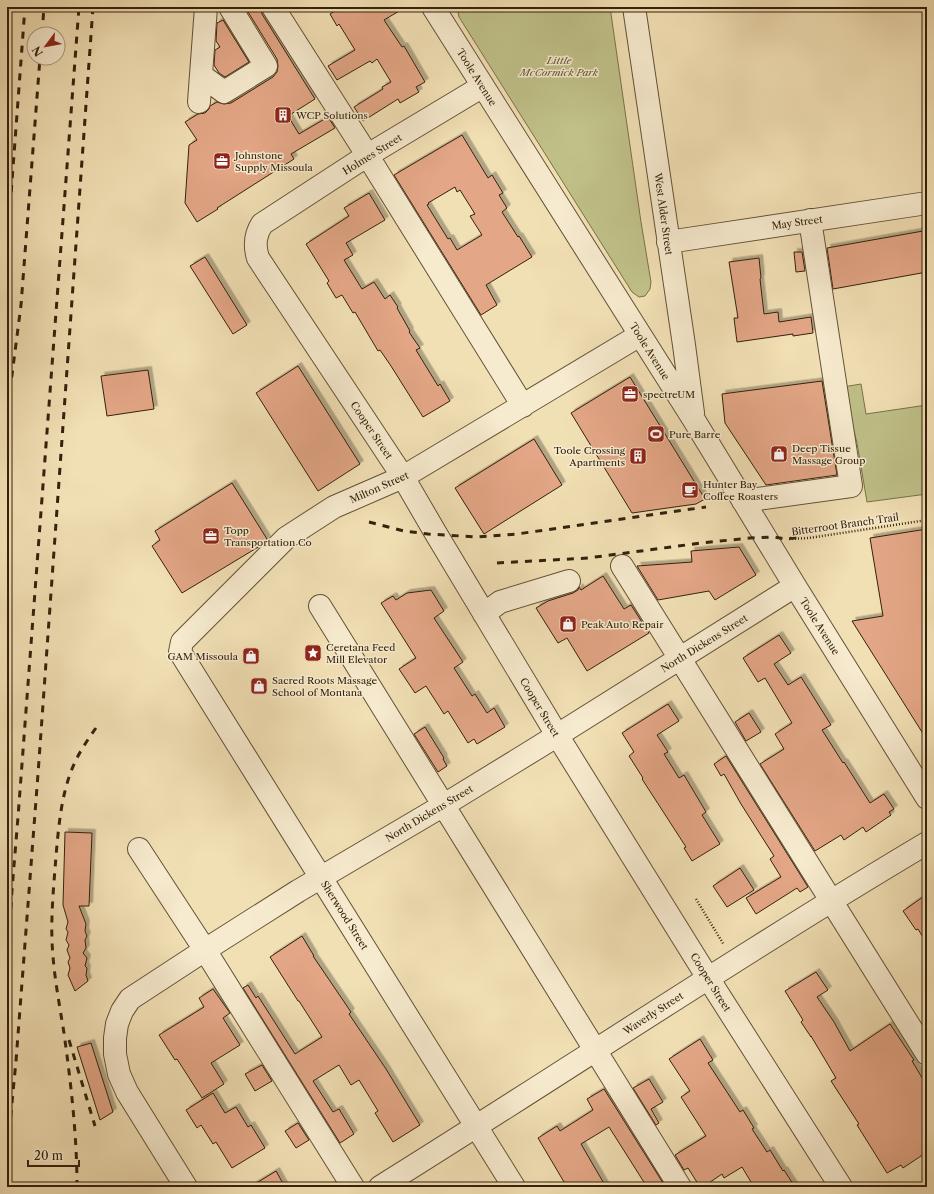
<svg xmlns="http://www.w3.org/2000/svg" width="934" height="1194" font-family="'Libre Caslon Text',serif">
  <style>
    .green { fill: #c0c189; stroke: #7a714a }
    .building { fill: #e3a686; stroke: #33210c; fill-rule: evenodd; filter: url(#shadow) }
    .lines { fill: none; stroke-linecap: round; stroke-linejoin: round }
    .minor-casing { stroke: #635136; stroke-width: 24 }
    .path { stroke: #33210c; stroke-width: 2.5; stroke-dasharray: 1 2; stroke-linecap: butt }
    .minor { stroke: #f7ebcf; stroke-width: 22 }
    .rail { stroke: #33210c; stroke-width: 3; stroke-dasharray: 7 7; stroke-linecap: butt }
    .labels { text-anchor: middle; stroke-width: 3; stroke-linejoin: round; paint-order: stroke }
    .park-label { font-size: 10px; font-style: italic; fill: #5d5132; stroke: #f7ebcf }
    .street-label { font-size: 10px; fill: #33210c; stroke: #f7ebcf }
    .poi-label { font-size: 10px; fill: #33210c; stroke: #f7ebcf; text-anchor: start }
  </style>
  <defs>
    <filter id="shadow"><feDropShadow dx="3.5" dy="-3.5" stdDeviation="0" flood-color="#0004"/></filter>
  </defs>
  <rect width="100%" height="100%" fill="#f2e0b5"/>
  <filter id="stains"><feTurbulence type="fractalNoise" baseFrequency=".005" numOctaves="4"/><feColorMatrix values="0 0 0 0 .2 0 0 0 0 .09 0 0 0 0 .02 0 0 0 .5 -.17"/></filter>
  <radialGradient id="worn" r=".72"><stop offset=".6" stop-color="#630" stop-opacity="0"/><stop offset="1" stop-color="#630" stop-opacity=".3"/></radialGradient>
  <path class="green" d="M457 7H610L641 222 651 282 650 289 645 296 639 297 632 292 459 17Z
    M861 384 866 414 927 405V494L867 502 857 443 843 387Z"/>
  <path class="building" d="M245 7H261L262 14 315 99 288 116 299 134 328 117 335 128 291 154 294 159 217 208 218 209 197 222 185 203 189 145 197 140 185 122 198 114 205 113 209 109 210 106 217 102 224 104 231 103 273 77 277 72 278 66 277 59Z
    M341 7H406L384 20 402 47 404 46 425 82 416 87 419 92 400 103 398 99 363 121 354 107 383 89 382 87 391 82 377 59 372 63 370 61 337 80 328 66 355 50 339 24 337 26 330 14Z
    M223 20 249 62 225 77 219 73 214 65 215 50 220 47 216 41 217 23Z
    M462 135 488 178 492 175 503 193 499 195 507 208 502 212 518 237 519 236 532 257 486 285 497 305 481 315 394 175ZM455 187 457 192 460 190 475 214 470 216 482 235 457 250 450 238 448 239 427 205 429 204 428 203Z
    M369 193 385 220 346 243 353 255 344 260 362 289 374 282 385 299 390 295 398 307 397 308 410 331 409 332 420 348 416 350 438 386 440 384 450 401 423 417 391 366 380 350 378 351 355 312 353 313 342 295 336 298 327 283 329 281 306 244 349 216 344 208Z
    M923 231 927 253V272L833 289 827 248Z
    M794 252H802L805 271 796 272Z
    M205 257 247 325 233 334 190 266Z
    M759 258 761 278 760 279 764 314 778 312 779 322 811 317 813 333 793 336V334L737 342 734 318H738L729 262Z
    M298 366 360 464 318 491 256 393Z
    M148 370 154 409 107 416 101 376Z
    M630 377 705 499 696 504 632 513 571 413Z
    M822 381 837 475 766 485 725 423 722 394Z
    M534 439 562 485 484 534 455 488Z
    M232 483 267 539 260 546 182 593 152 546 160 540 155 531Z
    M927 529V740L852 621 883 616 870 538Z
    M739 547 756 575 715 600 709 591 658 600 637 566 692 562 691 551Z
    M603 576 624 609 631 605 649 633 587 671 567 638 558 643 536 608 548 601 573 593 578 590 579 587 581 590Z
    M431 590 444 611 434 618 463 662 454 668 472 696 475 694 487 713 494 708 505 727 477 744 474 739 468 743 448 711 444 714 426 686 415 693 399 669 416 658 381 603 393 596 396 600 407 593Z
    M779 635 791 653 774 664 788 685 801 677 831 725 822 730 843 763 844 762 870 803 884 794 894 809 889 812 891 815 866 832 863 827 844 840 841 835 815 851 760 764 784 749 775 734 792 723 765 678 758 682 743 658Z
    M668 704 679 721 657 735 668 752 664 754 679 778 684 775 706 812 702 815 720 844 692 861 684 848 686 847 642 779 643 778 629 756 634 752 622 733Z
    M749 713 761 732 746 741 735 722Z
    M425 727 444 758 443 759 447 766 438 772 414 734Z
    M726 756 808 887 800 892 797 888 756 914 746 898 781 877 770 859 774 856 741 804 724 774 721 776 714 764Z
    M65 832 92 833 89 906H79L86 924 85 931 87 936 85 940 86 948 83 953 87 958 85 966 87 968 86 975 88 981 75 991 68 975 70 968 68 962 70 958 67 950 69 945 66 940 68 932 66 929 68 922 63 905Z
    M740 868 754 890 727 907 713 886Z
    M927 894V944L918 929 916 930 903 911Z
    M302 936 314 956H313L351 1012 349 1014 386 1069 420 1125 393 1142 375 1113 378 1111 359 1080 351 1085 339 1065 313 1081 333 1112 339 1109 354 1134 340 1143 243 988 248 985 256 998 258 996 295 1054 322 1037 299 1001H298L270 957Z
    M816 972 828 990 817 997 834 1022 850 1051 890 1024 914 1060 912 1061 927 1086V1152L903 1168 901 1165 887 1173 857 1125 859 1124 831 1081 836 1078 811 1036V1037L801 1022 803 1020 785 991Z
    M213 989 230 1013 223 1018 240 1045 211 1063 224 1084 202 1098 177 1059 175 1060 159 1035 204 1007 199 998Z
    M700 1039 713 1060 708 1063 740 1112 743 1110 754 1128 752 1129 767 1152 770 1150 783 1171 784 1170 795 1187H754L742 1167 724 1178 722 1174 703 1187H700L688 1168 684 1170 675 1155 706 1136 681 1097 690 1091 669 1059Z
    M91 1043 113 1112 100 1120 77 1047Z
    M262 1065 272 1081 255 1091 245 1074Z
    M649 1079 663 1102 651 1109 659 1123 656 1125 633 1088Z
    M604 1089 663 1183 657 1187H647L609 1127 581 1144 606 1187H567L538 1138 557 1126 560 1131 593 1110 587 1099Z
    M213 1093 225 1113 236 1107 248 1127 251 1125 265 1148 232 1168 216 1142 213 1144 201 1125 197 1128 186 1110Z
    M298 1123 309 1140 296 1148 285 1131Z
    M276 1171 285 1187H250Z"/>
  <g class="lines">
    <defs>
      <path id="minor" d="M273 7 359 142 523 406
        M433 7 694 420 795 586 927 798
        M634 7 684 345 693 413
        M201 75 224 92 266 66 230 7
        M483 86 368 155 262 224C255 235 254 245 258 258L403 477 435 532 557 735 708 978 841 1187
        M199 102 206 7
        M668 242 927 203
        M743 501 851 486 810 220
        M622 566 927 1054
        M320 606 680 1187
        M484 614 500 602 569 581
        M139 849 205 950 353 1187
        M186 1187 127 1092 119 1074 115 1054V1038L117 1024 122 1011 130 999 205 950 298 891 444 805 537 748 795 586
        M380 1187C563 1073 742 953 927 843
        M514 1187 180 652 182 642 286 538 334 507 403 477 640 335"/>
    </defs>
    <use href="#minor" class="minor-casing"/>
    <path class="path" d="M789 539 809 538 927 520
      M696 899 724 945"/>
    <use href="#minor" class="minor"/>
    <path class="rail" d="M42 34 44 7
      M7 248 25 7
      M7 405 12 375 21 305 40 58
      M369 522 404 531 428 534 477 537 517 534 706 507
      M497 563 588 558 701 543 750 538 774 537 786 539 803 537
      M7 965 12 890 18 817 79 7
      M69 1040 95 1126
      M9 1187 10 1123 16 1061 38 774 93 7
      M77 1187C77 1136 71 1084 64 1033 59 1002 53 971 52 940 51 912 54 883 56 856 59 822 62 786 78 756 84 745 91 735 98 725"/>
  </g>
  <defs>
    <symbol id="building-square" viewBox="-11 -11 22 22"><rect x="-9" y="-9" width="18" height="18" rx="4" fill="#8f2418" stroke="#f7ebcf"/><path d="M-4-6H4V6H1V3H-1V6H-4ZM-2.5-4.3h1.7v1.8h-1.7ZM.8-4.3h1.7v1.8H.8ZM-2.5-1h1.7V.8h-1.7ZM.8-1h1.7V.8H.8Z" fill="#fff"/></symbol>
    <symbol id="office-square" viewBox="-11 -11 22 22"><rect x="-9" y="-9" width="18" height="18" rx="4" fill="#8f2418" stroke="#f7ebcf"/><path d="M-6-3h4V-5.5h4V-3h4V5H-6ZM-1-4.5V-3h2v-1.5ZM-6 0V1H6V0Z" fill="#fff"/></symbol>
    <symbol id="stadium-square" viewBox="-11 -11 22 22"><rect x="-9" y="-9" width="18" height="18" rx="4" fill="#8f2418" stroke="#f7ebcf"/><path d="M0-5a6.5 5 0 1 0 0 10a6.5 5 0 1 0 0-10ZM-3.5-1.8h7v3.6h-7Z" fill="#fff"/></symbol>
    <symbol id="shop-square" viewBox="-11 -11 22 22"><rect x="-9" y="-9" width="18" height="18" rx="4" fill="#8f2418" stroke="#f7ebcf"/><path d="M-5-2.5h2.3a2.7 3.5 0 0 1 5.4 0H5L5.5 6h-11ZM-1.5-2.5h3a1.5 2.3 0 0 0-3 0Z" fill="#fff"/></symbol>
    <symbol id="cafe-square" viewBox="-11 -11 22 22"><rect x="-9" y="-9" width="18" height="18" rx="4" fill="#8f2418" stroke="#f7ebcf"/><path d="M-5.5-4.5H6V0H3Q3 3.5 0 3.5H-2.5Q-5.5 3.5-5.5 0ZM3-3.2v2h1.7v-2ZM-6 4.5H4V6H-6Z" fill="#fff"/></symbol>
    <symbol id="sight-square" viewBox="-11 -11 22 22"><rect x="-9" y="-9" width="18" height="18" rx="4" fill="#8f2418" stroke="#f7ebcf"/><path d="M0-6L1.8-2.2L6-1.7L2.9 1.2L3.7 5.4L0 3.3L-3.7 5.4L-2.9 1.2L-6-1.7L-1.8-2.2Z" fill="#fff"/></symbol>
  </defs>
  <g fill-rule="evenodd">
    <use href="#building-square" x="273" y="105" width="20" height="20"/>
    <use href="#office-square" x="212" y="151" width="20" height="20"/>
    <use href="#office-square" x="620" y="384" width="20" height="20"/>
    <use href="#stadium-square" x="646" y="424" width="20" height="20"/>
    <use href="#shop-square" x="769" y="444" width="20" height="20"/>
    <use href="#building-square" x="628" y="446" width="20" height="20"/>
    <use href="#cafe-square" x="680" y="480" width="20" height="20"/>
    <use href="#office-square" x="201" y="526" width="20" height="20"/>
    <use href="#shop-square" x="558" y="614" width="20" height="20"/>
    <use href="#sight-square" x="303" y="643" width="20" height="20"/>
    <use href="#shop-square" x="241" y="646" width="20" height="20"/>
    <use href="#shop-square" x="249" y="676" width="20" height="20"/>
  </g>
  <g class="labels">
    <g class="park-label">
      <text x="559" y="64">Little<tspan x="559" dy="12">McCormick Park</tspan></text>
    </g>
    <g class="street-label">
      <text transform="translate(477 77) rotate(58)" y="4">Toole Avenue</text>
      <text transform="translate(372 154) rotate(-32)" y="4">Holmes Street</text>
      <text transform="translate(664 214) rotate(82)" y="4">West Alder Street</text>
      <text transform="translate(797 222) rotate(-8)" y="4">May Street</text>
      <text transform="translate(650 351) rotate(58)" y="4">Toole Avenue</text>
      <text transform="translate(372 430) rotate(56)" y="4">Cooper Street</text>
      <text transform="translate(379 487) rotate(-24)" y="4">Milton Street</text>
      <text transform="translate(845 524) rotate(-8)" y="4">Bitterroot Branch Trail</text>
      <text transform="translate(820 626) rotate(58)" y="4">Toole Avenue</text>
      <text transform="translate(704 643) rotate(-32)" y="4">North Dickens Street</text>
      <text transform="translate(540 707) rotate(59)" y="4">Cooper Street</text>
      <text transform="translate(429 813) rotate(-31)" y="4">North Dickens Street</text>
      <text transform="translate(345 915) rotate(58)" y="4">Sherwood Street</text>
      <text transform="translate(711 982) rotate(58)" y="4">Cooper Street</text>
      <text transform="translate(653 1013) rotate(-33)" y="4">Waverly Street</text>
    </g>
    <g class="poi-label">
      <text x="296" y="119">WCP Solutions</text>
      <text x="235" y="159">Johnstone<tspan x="235" dy="12">Supply Missoula</tspan></text>
      <text x="643" y="398">spectreUM</text>
      <text x="669" y="438">Pure Barre</text>
      <text x="792" y="452">Deep Tissue<tspan x="792" dy="12">Massage Group</tspan></text>
      <text x="625" y="454" text-anchor="end">Toole Crossing<tspan x="625" dy="12">Apartments</tspan></text>
      <text x="703" y="488">Hunter Bay<tspan x="703" dy="12">Coffee Roasters</tspan></text>
      <text x="224" y="534">Topp<tspan x="224" dy="12">Transportation Co</tspan></text>
      <text x="581" y="628">Peak Auto Repair</text>
      <text x="326" y="651">Ceretana Feed<tspan x="326" dy="12">Mill Elevator</tspan></text>
      <text x="238" y="660" text-anchor="end">GAM Missoula</text>
      <text x="272" y="684">Sacred Roots Massage<tspan x="272" dy="12">School of Montana</tspan></text>
    </g>
  </g>
  <rect width="934" height="1194" fill="none" stroke="#f2e0b5" stroke-width="24"/>
  <rect x="8" y="8" width="918" height="1178" fill="none" stroke="#33210c" stroke-width="2"/>
  <rect x="12" y="12" width="910" height="1170" fill="none" stroke="#33210c"/>
  <g transform="translate(46 46) rotate(238)"><circle r="19" fill="#f7ebcf" stroke="#a99a81"/>
  <path d="M0-3L7 15L0 10L-7 15Z" fill="#8f2418"/>
  <text y="-6" font-size="11" font-weight="bold" text-anchor="middle" fill="#33210c">N</text>
  </g>
  <path d="M28 1160v6h51v-6" fill="none" stroke="#33210c" stroke-width="2"/>
  <text x="34" y="1160" font-size="12" fill="#33210c" stroke="#f7ebcf" stroke-width="3" paint-order="stroke">20 m</text>
  <rect width="100%" height="100%" filter="url(#stains)"/>
  <rect width="100%" height="100%" fill="url(#worn)"/>
</svg>
